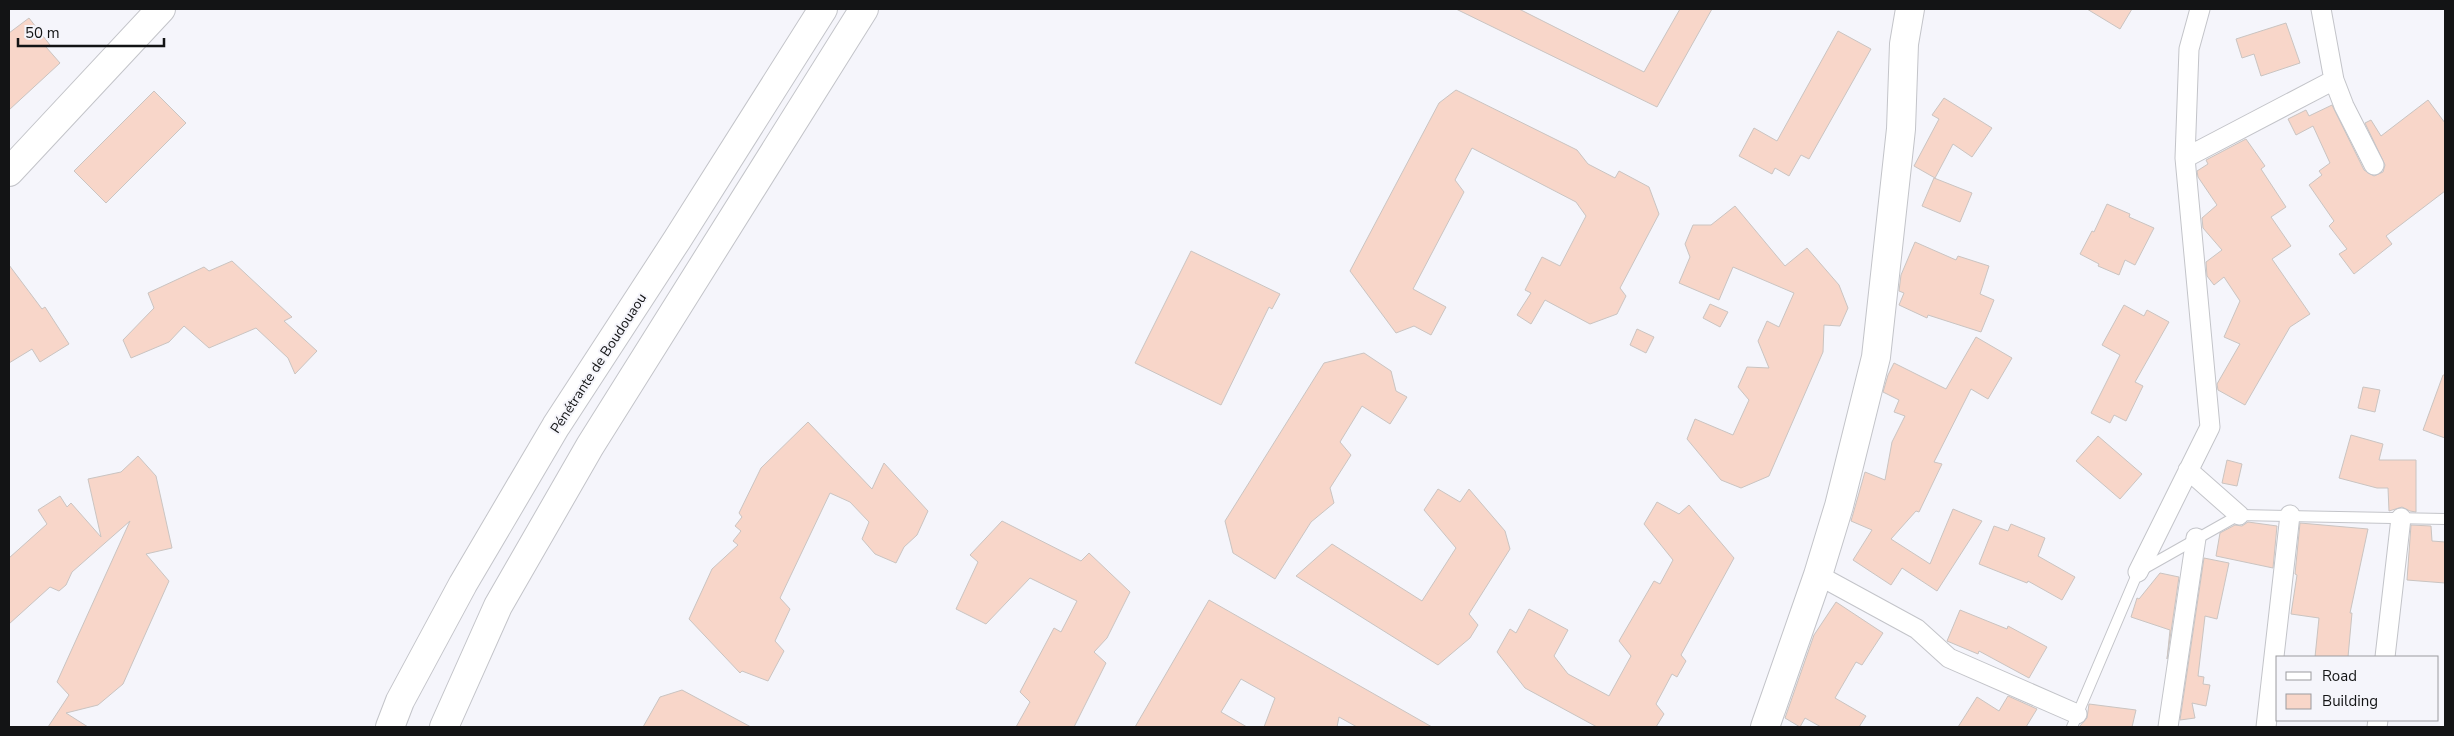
<svg xmlns="http://www.w3.org/2000/svg" width="2454" height="736" font-family="'Nunito Sans',sans-serif">
  <style>
    .building { fill: #f8d6c9; stroke: #cac4c1 }
    .lines { fill: none; stroke-linecap: round; stroke-linejoin: round }
    .lane-casing { stroke: #c3c4c9; stroke-width: 12 }
    .street-casing { stroke: #c3c4c9; stroke-width: 21 }
    .secondary-casing { stroke: #c3c4c9; stroke-width: 30 }
    .highway-casing { stroke: #c3c4c9; stroke-width: 30 }
    .lane { stroke: #fff; stroke-width: 10 }
    .street { stroke: #fff; stroke-width: 19 }
    .secondary { stroke: #fff; stroke-width: 28 }
    .highway { stroke: #fff; stroke-width: 28 }
    .labels { text-anchor: middle; stroke-width: 4; stroke-linejoin: round; paint-order: stroke }
    .street-label { font-size: 14px; fill: #131415; stroke: #f5f5fb }
  </style>
  <rect width="100%" height="100%" fill="#f5f5fb"/>
  <path class="building" d="M1456 9H1519L1644 72 1680 9H1712L1657 107Z
    M2087 9H2132L2120 29Z
    M29 18 50 45 46 47 60 63 9 110V33Z
    M2286 23 2300 63 2261 76 2254 54 2242 58 2236 39Z
    M1838 31 1871 49 1809 159 1801 155 1789 176 1775 168 1772 174 1739 156 1754 128 1777 141Z
    M1456 90 1577 150 1588 164 1615 178 1619 171 1649 187 1659 214 1620 288 1626 296 1617 314 1590 324 1545 300 1531 324 1517 315 1531 293 1525 290 1542 257 1560 266 1586 216 1576 202 1472 148 1455 180 1464 192 1413 289 1446 307 1431 335 1414 326 1396 333 1350 271 1439 103Z
    M154 91 186 123 106 203 74 171Z
    M1944 98 1992 128 1972 157 1953 144 1935 178 1914 166 1939 119 1932 115Z
    M2428 100 2445 123V191L2386 236 2392 244 2354 274 2339 254 2347 249 2329 226 2334 221 2309 185 2322 175 2319 171 2330 163 2313 126 2296 135 2288 119 2306 110 2309 116 2332 105 2364 170 2374 176 2383 172 2385 165 2365 123 2371 120 2381 136Z
    M2246 139 2265 166 2261 169 2286 207 2271 217 2291 246 2272 259 2310 314 2290 327 2245 405 2218 390 2217 384 2240 344 2224 337 2240 301 2224 277 2214 285 2207 276 2206 262 2222 250 2203 228 2202 218 2217 205 2198 177 2197 171 2208 164 2206 160Z
    M1934 178 1972 193 1960 222 1922 206Z
    M2107 204 2130 214 2129 217 2154 228 2135 265 2125 260 2119 275 2098 266 2099 264 2080 254 2092 231 2094 232Z
    M1735 206 1785 266 1807 248 1839 285 1848 308 1840 326 1824 325 1823 352 1769 476 1741 488 1721 480 1687 439 1695 419 1733 435 1749 400 1738 387 1747 367 1769 368 1758 341 1767 321 1779 327 1794 293 1733 267 1719 300 1679 283 1690 257 1685 244 1693 225H1711Z
    M1915 242 1956 260 1958 256 1989 266 1980 294 1994 300 1981 332 1928 315 1927 318 1899 305 1904 293 1899 291 1901 275Z
    M1191 251 1280 294 1272 309 1269 307 1221 405 1135 363Z
    M232 261 292 317 284 321 317 351 295 374 288 358 256 328 209 348 184 326 169 342 131 358 123 340 154 308 148 293 204 267 209 271Z
    M9 265 42 309 45 307 69 344 40 362 32 349 9 363Z
    M1710 304 1728 312 1720 327 1703 318Z
    M2124 305 2144 316 2147 310 2169 322 2135 382 2143 386 2126 421 2114 415 2110 423 2091 413 2120 355 2102 345Z
    M1637 329 1654 337 1646 353 1630 345Z
    M1976 337 2012 358 1988 399 1971 389 1934 462 1942 464 1919 512 1916 511 1891 539 1930 564 1953 509 1982 521 1937 591 1902 568 1891 585 1853 560 1872 530 1851 521 1865 472 1885 480 1892 442 1905 416 1894 412 1899 400 1883 392 1888 375 1894 363 1946 389Z
    M1364 353 1391 371 1396 391 1407 397 1390 424 1362 406 1340 442 1351 455 1330 488 1334 503 1311 522 1275 579 1233 553 1225 521 1324 363Z
    M2443 375H2445V438L2423 430Z
    M2363 387 2380 390 2375 412 2358 408Z
    M808 422 872 489 884 463 928 511 917 535 904 547 896 563 875 554 862 539 869 522 850 502 830 493 780 598 790 609 775 641 784 651 768 681 742 671 740 673 689 619 712 569 738 545 733 541 741 531 735 526 742 517 739 513 761 468Z
    M2351 435 2383 444 2379 460H2416V512L2410 511 2402 507 2389 511 2388 488H2377L2339 478Z
    M2098 436 2142 474 2120 499 2076 461Z
    M138 456 156 476 172 548 146 554 169 581 123 684 98 705 66 713 88 727H48L69 695 57 682 130 521 72 572 66 585 59 591 50 587 9 624V558L47 524 38 510 60 496 67 507 71 503 101 537 88 479 121 472Z
    M2227 460 2242 464 2237 486 2222 483Z
    M1438 489 1460 502 1469 489 1505 531 1510 549 1469 614 1478 625 1470 638 1438 665 1296 576 1332 544 1422 601 1456 548 1424 510Z
    M1657 502 1679 514 1689 505 1734 558 1681 655 1686 661 1677 677 1672 674 1656 704 1664 714 1656 727H1597L1525 688 1497 652 1510 629 1516 633 1529 609 1568 630 1554 656 1568 674 1609 696 1631 656 1619 641 1654 581 1660 584 1673 560 1644 524Z
    M1002 521 1081 561 1089 553 1130 592 1107 638 1094 652 1106 663 1074 727H1016L1030 702 1020 692 1054 628 1061 632 1077 601 1030 578 986 624 956 609 978 562 970 555Z
    M2248 522 2277 526 2273 568 2216 556 2220 533 2235 525 2242 526Z
    M2300 523 2368 529 2350 613H2352L2348 657H2315L2319 618 2291 614 2297 575 2295 574Z
    M2011 524 2045 538 2038 556 2075 577 2062 600 2028 581 2027 583 1979 564 1994 526 2008 531Z
    M2411 525 2431 526 2432 541 2445 542V583L2407 580Z
    M2204 558 2229 563 2217 619 2205 616 2198 676 2204 677 2203 684 2210 685 2206 706 2192 703 2195 718 2180 720Z
    M2160 573 2179 577 2167 659 2170 630 2131 617 2137 598 2139 599Z
    M1209 600 1432 727H1357L1339 717 1337 727H1264L1275 698 1241 679 1221 712 1247 727H1135Z
    M1836 602 1883 633 1862 665 1856 662 1835 698 1866 716 1859 727H1821L1805 718 1800 727 1785 718 1814 635Z
    M1960 610 2007 629 2008 626 2047 647 2029 678 1979 651 1978 654 1947 641Z
    M682 690 751 727H643L660 697Z
    M2008 696 2037 709 2026 727H1958L1977 697 1999 711Z
    M2089 704 2136 710 2132 727H2079L2087 718Z"/>
  <g class="lines">
    <defs>
      <path id="lane" d="M2072 727 2138 572 2239 515 2445 519"/>
      <path id="street" d="M2334 80 2344 106 2374 165
        M2185 158 2189 49 2200 9
        M2188 470 2239 515
        M2138 572 2210 427 2185 158 2334 80 2321 9
        M1818 575 1917 629 1949 658 2077 714
        M2385 657 2401 518
        M2168 727 2196 538
        M2266 727 2290 515
        M2377 727 2378 720"/>
      <path id="secondary" d="M9 172 161 9
        M1765 727 1818 575 1839 506 1876 357 1901 129 1904 44 1910 9"/>
      <path id="highway" d="M390 727 400 701 463 584 556 426 677 240 823 9
        M444 727 498 606 590 446 864 9"/>
    </defs>
    <use href="#lane" class="lane-casing"/>
    <use href="#street" class="street-casing"/>
    <use href="#secondary" class="secondary-casing"/>
    <use href="#highway" class="highway-casing"/>
    <use href="#lane" class="lane"/>
    <use href="#street" class="street"/>
    <use href="#secondary" class="secondary"/>
    <use href="#highway" class="highway"/>
  </g>
  <g class="labels">
    <g class="street-label">
      <text transform="translate(598 363) rotate(-57)" y="5">Pénétrante de Boudouaou</text>
    </g>
  </g>
  <rect width="2454" height="736" fill="none" stroke="#131415" stroke-width="20"/>
  <rect x="2276" y="656" width="162" height="65" fill="#f5f5fb" stroke="#9b9b9f"/>
  <rect x="2286" y="672" width="25" height="8" fill="#ffffff" stroke="#9b9b9f"/>
  <text x="2322" y="681" font-size="15" fill="#131415">Road</text>
  <rect x="2286" y="694" width="25" height="15" fill="#f8d6c9" stroke="#9b9b9f"/>
  <text x="2322" y="706" font-size="15" fill="#131415">Building</text>
  <path d="M18 38v8h146v-8" fill="none" stroke="#131415" stroke-width="2.5"/>
  <text x="25" y="38" font-size="15" fill="#131415" stroke="#f5f5fb" stroke-width="4" paint-order="stroke">50 m</text>
</svg>
